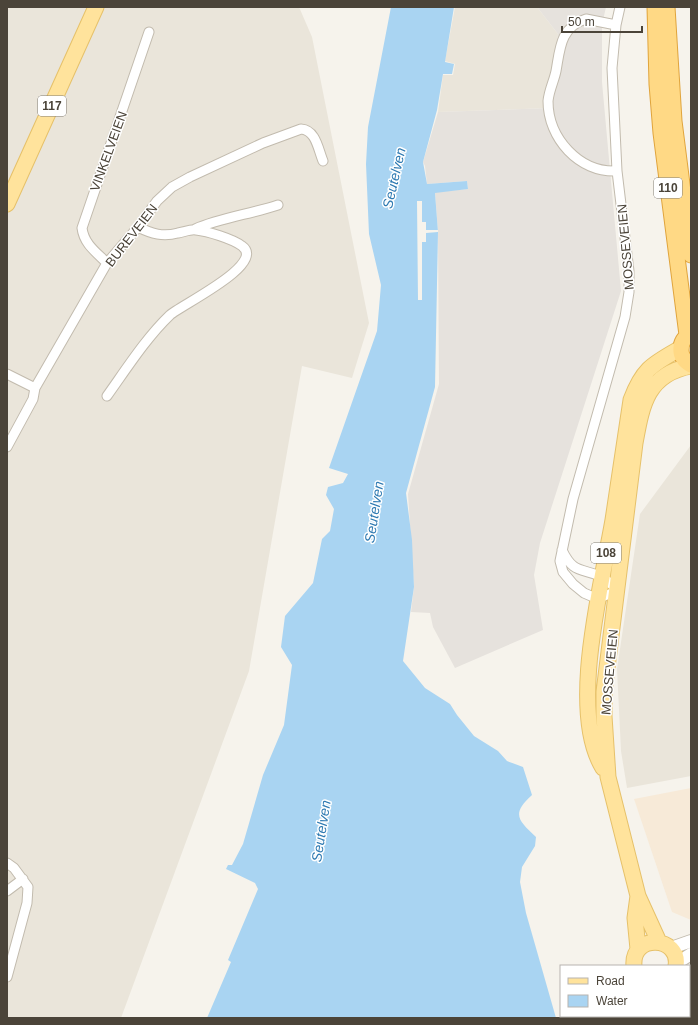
<svg xmlns="http://www.w3.org/2000/svg" width="698" height="1025" font-family="Arial,sans-serif">
  <style>
    .residential { fill: #eae5da }
    .commercial { fill: #f7ead8 }
    .industrial { fill: #e6e2dd }
    .water { fill: #a9d4f2 }
    .pier { fill: #f6f3ec }
    .lines { fill: none; stroke-linecap: round; stroke-linejoin: round }
    .minor-casing { stroke: #c2bbae; stroke-width: 11 }
    .tertiary-casing { stroke: #c2bbae; stroke-width: 14 }
    .primary-casing { stroke: #e6c16a; stroke-width: 17 }
    .trunk-casing { stroke: #e0a43c; stroke-width: 17 }
    .minor { stroke: #fff; stroke-width: 9 }
    .tertiary { stroke: #fff; stroke-width: 12 }
    .primary { stroke: #ffe39c; stroke-width: 15 }
    .trunk { stroke: #ffd985; stroke-width: 15 }
    .labels { text-anchor: middle; stroke-width: 3; stroke-linejoin: round; paint-order: stroke }
    .shield { fill: #fff; stroke: #817c74; stroke-width: 1 }
    .shield-label { font-size: 12px; font-weight: bold; fill: #4b4439 }
    .street-label { font-size: 13px; fill: #4b4439; stroke: #fff }
    .water-label { font-size: 14px; font-style: italic; fill: #2e7ab2; stroke: #fff }
  </style>
  <rect width="100%" height="100%" fill="#f6f3ec"/>
  <path class="residential" d="M7 7H299L312 37 369 323 352 378 302 366 249 671 121 1018H7Z
    M455 7H537L558 34 551 108 438 112 443 75H453L455 64 445 61Z
    M691 445V776L627 788 621 751 617 669 640 514Z"/>
  <path class="commercial" d="M691 788V920L672 912 634 799Z"/>
  <path class="industrial" d="M537 7H606L602 25V82L621 291 540 543 534 575 543 630 455 668 433 627 430 613 411 612 414 587 408 494 439 384 438 232 435 192 468 189 467 181 427 184 425 166 423 162 438 112 551 108 558 34Z"/>
  <path class="water" d="M391 7H454L445 62 454 64 452 74H443L437 110 423 162 427 184 467 181 468 189 435 193 438 232 435 387 406 493 412 540 414 587 403 661 425 688 450 704 457 715 474 736 498 751 507 761 523 767 532 795C511 814 518 820 536 837L535 846 522 867 520 882 526 913 556 1018H207L231 962 228 960 258 889 255 883 226 869 228 865H232L243 844 263 775 284 725 292 665 281 647 285 616 313 583 322 539 330 531 334 509 326 495 328 487 343 483 348 474 329 468 377 331 381 285 369 234 366 164 368 127Z"/>
  <path class="pier" d="M417 201H422V222H426V230H438V232L426 233V242H422V300H418Z"/>
  <g class="lines">
    <defs>
      <path id="minor" d="M616 25 586 19C560 27 560 49 556 71 554 81 549 90 548 101 548 138 579 173 617 171
        M195 229C220 218 251 214 278 205
        M107 263C96 252 84 244 82 228L149 32
        M7 374 35 388
        M107 396C127 368 146 338 170 315 181 305 267 264 242 246 233 239 207 231 196 230 191 229 184 232 178 233 163 237 152 234 138 227
        M7 447 33 399 35 388 107 263 138 227 157 201 172 187 190 177 263 143 301 129C316 130 318 149 323 161
        M562 550C573 573 580 568 600 576 607 579 612 586 618 590L598 599 584 593 573 584 563 572 560 561 573 499 625 317 629 292V271L617 171 612 68 616 25 620 7
        M7 863 14 868 28 887 27 903 7 977
        M7 891 23 879"/>
      <path id="tertiary" d="M671 948 691 941
        M677 963 691 954"/>
      <path id="primary" d="M7 204 96 7
        M603 768C568 711 602 584 613 520 619 480 625 440 631 400 643 368 653 364 681 348
        M638 896 635 918 638 949
        M659 942 638 896 608 777 604 716V692L635 443C642 405 647 374 691 366
        M634 966C631 933 681 936 676 966
        M660 1016 661 1018
        M672 1016V1018"/>
      <path id="trunk" d="M655 7 657 84 661 133 687 335
        M667 7 674 121 691 255
        M691 333C678 341 677 357 691 365"/>
    </defs>
    <use href="#minor" class="minor-casing"/>
    <use href="#tertiary" class="tertiary-casing"/>
    <use href="#primary" class="primary-casing"/>
    <use href="#trunk" class="trunk-casing"/>
    <use href="#minor" class="minor"/>
    <use href="#tertiary" class="tertiary"/>
    <use href="#primary" class="primary"/>
    <use href="#trunk" class="trunk"/>
  </g>
  <g class="labels">
    <g class="shield">
      <rect x="38" y="96" width="28" height="20" rx="3"/>
      <rect x="654" y="178" width="28" height="20" rx="3"/>
      <rect x="591" y="543" width="30" height="20" rx="3"/>
    </g>
    <g class="shield-label">
      <text x="52" y="110">117</text>
      <text x="668" y="192">110</text>
      <text x="606" y="557">108</text>
    </g>
    <g class="street-label">
      <text transform="translate(108 151) rotate(-70)" y="5">VINKELVEIEN</text>
      <text transform="translate(131 235) rotate(-52)" y="5">BUREVEIEN</text>
      <text transform="translate(625 247) rotate(-95)" y="5">MOSSEVEIEN</text>
      <text transform="translate(609 672) rotate(-85)" y="5">MOSSEVEIEN</text>
    </g>
    <g class="water-label">
      <text transform="translate(394 178) rotate(-77)" y="5">Seutelven</text>
      <text transform="translate(374 512) rotate(-81)" y="5">Seutelven</text>
      <text transform="translate(321 831) rotate(-81)" y="5">Seutelven</text>
    </g>
  </g>
  <rect width="698" height="1025" fill="none" stroke="#4b4439" stroke-width="16"/>
  <rect x="560" y="965" width="130" height="52" fill="#ffffff" stroke="#b7b4b0"/>
  <rect x="568" y="978" width="20" height="6" fill="#ffe39c" stroke="#b7b4b0"/>
  <text x="596" y="985" font-size="12" fill="#4b4439">Road</text>
  <rect x="568" y="995" width="20" height="12" fill="#a9d4f2" stroke="#b7b4b0"/>
  <text x="596" y="1005" font-size="12" fill="#4b4439">Water</text>
  <path d="M562 26v6h80v-6" fill="none" stroke="#4b4439" stroke-width="2"/>
  <text x="568" y="26" font-size="12" fill="#4b4439" stroke="#ffffff" stroke-width="3" paint-order="stroke">50 m</text>
</svg>
